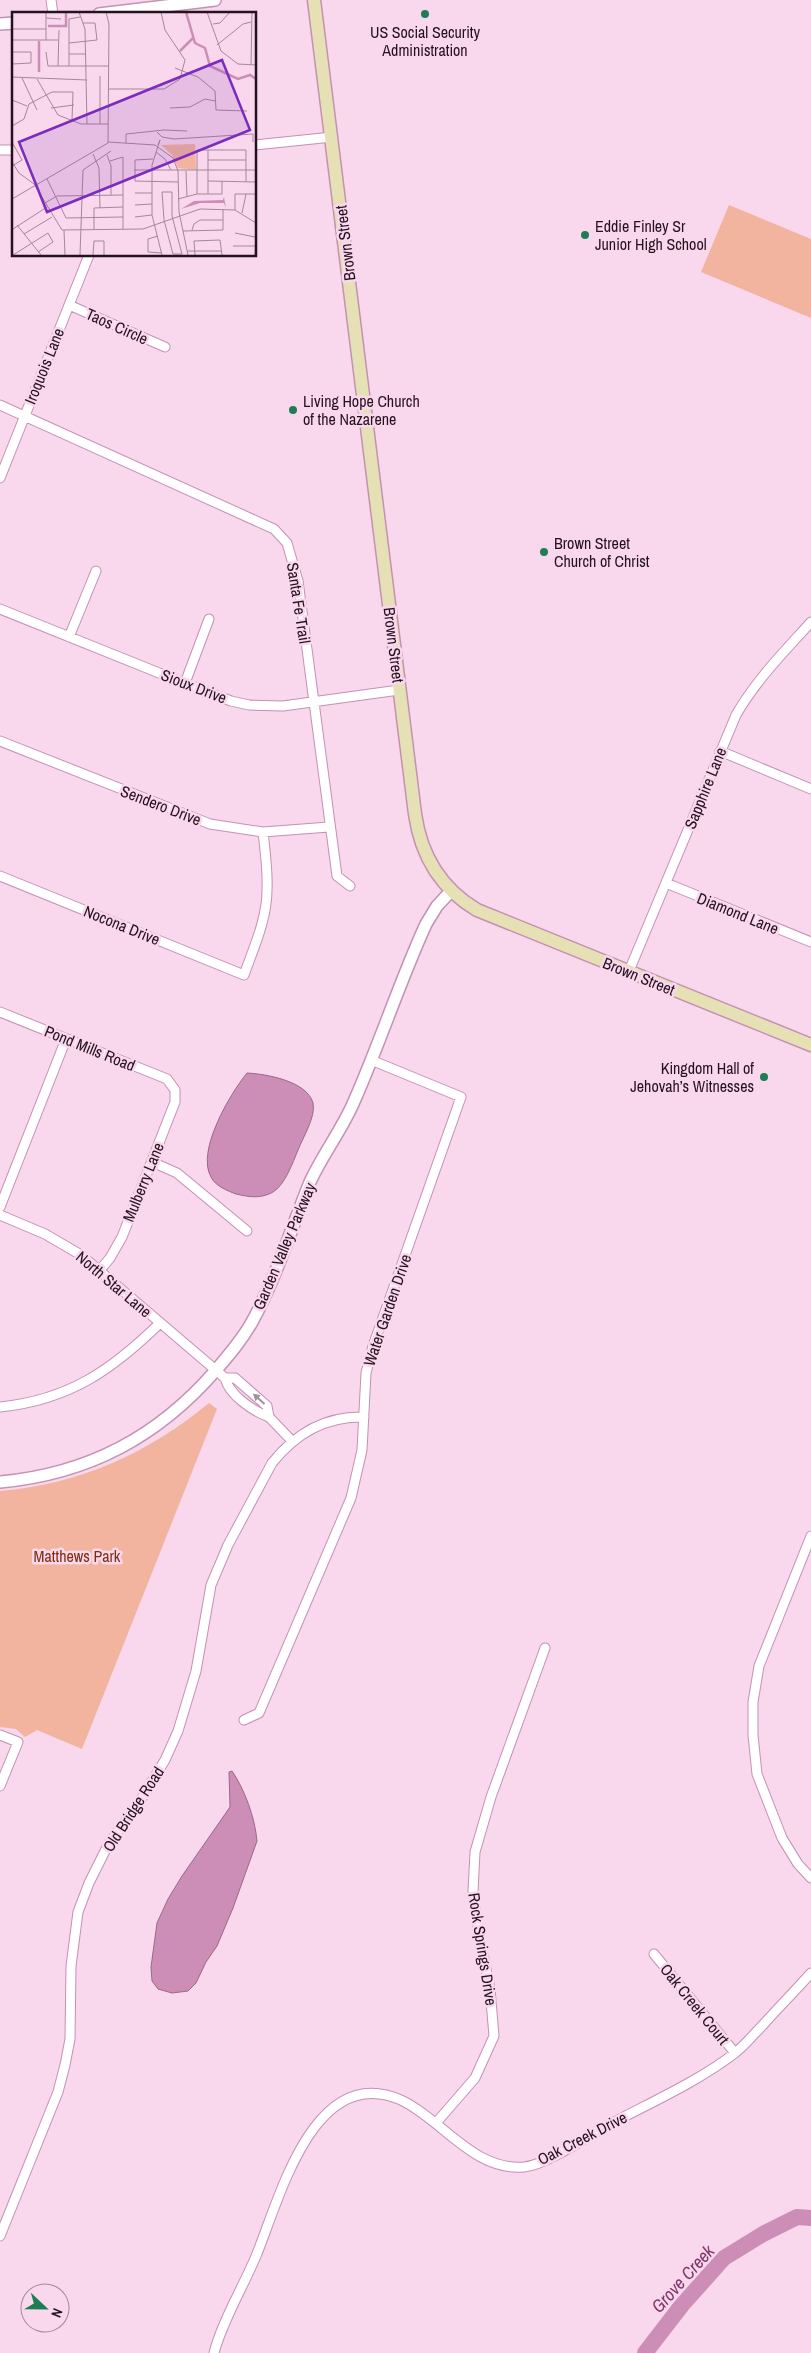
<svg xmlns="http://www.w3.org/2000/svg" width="811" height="2353" font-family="'Archivo Narrow',sans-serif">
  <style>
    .green { fill: #f2b49e }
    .water { fill: #cc8eb7; stroke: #9a6989 }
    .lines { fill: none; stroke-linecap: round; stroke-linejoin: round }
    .river { stroke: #cc8eb7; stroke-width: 16 }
    .minor-casing { stroke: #c591b3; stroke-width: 11 }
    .tertiary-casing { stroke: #c591b3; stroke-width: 14 }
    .secondary-casing { stroke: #c591b3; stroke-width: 15 }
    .minor { stroke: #fff; stroke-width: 9 }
    .tertiary { stroke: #fff; stroke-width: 11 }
    .secondary { stroke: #e6e1b4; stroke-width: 12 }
    .oneway { fill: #9d949a }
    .poi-dot { fill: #1d7d55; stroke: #f9d7ec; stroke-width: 2 }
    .labels { text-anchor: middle; stroke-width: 5; stroke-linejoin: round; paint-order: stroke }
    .poi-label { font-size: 16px; fill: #25121f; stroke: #f9d7ec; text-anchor: start }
    .street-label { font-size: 16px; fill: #25121f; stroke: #f9d7ec }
    .park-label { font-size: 16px; fill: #802e0a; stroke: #f9d7ec }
    .water-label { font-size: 18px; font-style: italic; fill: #83386d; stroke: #f9d7ec }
    .inset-river { fill: none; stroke: #cc8eb7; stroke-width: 2.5 }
    .inset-road { fill: none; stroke: #a4889a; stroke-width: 1 }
    .view { fill: #7b2cbf; fill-opacity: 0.15; stroke: #7b2cbf; stroke-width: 2.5 }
    .inset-edge { fill: none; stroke: #25121f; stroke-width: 2.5 }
  </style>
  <rect width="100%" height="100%" fill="#f9d7ec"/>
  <path class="green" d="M729 205 811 239V318L701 272Z
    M209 1403 217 1409 82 1749 37 1730 25 1737 16 1729 0 1727V1491C80 1484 147 1454 209 1403Z"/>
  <path class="water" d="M247 1073C266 1074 307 1081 313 1103 316 1117 303 1137 298 1150 293 1162 285 1185 273 1192 261 1199 249 1197 236 1194 228 1191 215 1186 211 1177 196 1151 230 1094 247 1073Z
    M232 1771C245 1790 255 1818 257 1841L233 1908 217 1946 206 1962 196 1983 188 1991 172 1993 158 1989 152 1981 151 1967 157 1923 168 1899 182 1876 230 1807 229 1772Z"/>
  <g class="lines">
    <path class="river" d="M645 2353 682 2305 724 2258 763 2234 797 2217 811 2218"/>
    <defs>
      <path id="minor" d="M51 0 53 14
        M255 145 332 137
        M0 150H14
        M69 305 165 347
        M0 405 274 529 287 543 298 581 337 876 350 886
        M0 478 89 255
        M0 609 179 681 231 701 249 705 283 706 399 690
        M69 637 96 571
        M185 683 209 619
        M0 741 210 824 263 832 329 827
        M720 751 811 789
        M0 876 244 975C254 947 267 919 267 890 268 870 265 851 263 832
        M666 883 811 942
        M629 971 736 715C756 680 784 652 811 622
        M0 1012 167 1079 175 1090V1102L122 1237 110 1258 100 1270
        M152 1162 177 1173 247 1231
        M0 1207 66 1039
        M0 1215 45 1234 81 1255 225 1378C229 1395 253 1411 269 1417L267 1406 235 1378H225
        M0 1407C69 1400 112 1370 160 1323
        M269 1417 292 1441
        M811 1536 759 1666 753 1702V1735L757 1774 782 1838 798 1864 811 1878
        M244 1720 259 1713 351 1498 362 1450 366 1373 373 1346 461 1097 371 1060
        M0 1735 18 1742 0 1786
        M654 1954 735 2053
        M436 2123 475 2078 494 2036 490 1989 479 1934 473 1892 475 1852 491 1797 545 1648
        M0 2236 58 2092 65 2065 70 2039 71 1966 78 1912 89 1883 109 1843 137 1806 165 1760 178 1731 196 1671 211 1585 228 1545 272 1463C295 1434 326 1416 364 1417
        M214 2353C221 2324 244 2285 256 2256 279 2201 313 2061 401 2100 443 2120 473 2171 524 2167 545 2165 584 2139 603 2128 647 2104 696 2083 735 2053 745 2045 753 2035 762 2026 778 2008 795 1991 811 1973"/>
      <path id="tertiary" d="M99 14 215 0
        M0 24 14 23
        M0 1482C88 1474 158 1437 216 1370 229 1355 242 1340 252 1322 276 1278 291 1229 310 1182 322 1156 340 1132 352 1106 379 1046 399 983 426 924L437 906 451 891"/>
      <path id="secondary" d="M314 0 415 814C421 856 440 888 477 910L811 1045"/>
    </defs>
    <use href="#minor" class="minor-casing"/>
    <use href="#tertiary" class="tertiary-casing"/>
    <use href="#secondary" class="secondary-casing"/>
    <use href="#minor" class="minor"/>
    <use href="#tertiary" class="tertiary"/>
    <use href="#secondary" class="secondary"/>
  </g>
  <defs><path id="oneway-solid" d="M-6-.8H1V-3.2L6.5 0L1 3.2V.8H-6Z" transform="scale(1.25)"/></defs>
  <use class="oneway" href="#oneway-solid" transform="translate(259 1399) rotate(-138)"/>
  <g class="poi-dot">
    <circle cx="425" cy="14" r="5"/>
    <circle cx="585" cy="235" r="5"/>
    <circle cx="293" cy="410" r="5"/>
    <circle cx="544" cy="552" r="5"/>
    <circle cx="764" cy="1077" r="5"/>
  </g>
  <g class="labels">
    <g class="poi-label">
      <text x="425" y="38" text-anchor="middle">US Social Security<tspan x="425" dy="18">Administration</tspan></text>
      <text x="595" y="232">Eddie Finley Sr<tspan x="595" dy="18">Junior High School</tspan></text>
      <text x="303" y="407">Living Hope Church<tspan x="303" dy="18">of the Nazarene</tspan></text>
      <text x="554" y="549">Brown Street<tspan x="554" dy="18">Church of Christ</tspan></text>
      <text x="754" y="1074" text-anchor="end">Kingdom Hall of<tspan x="754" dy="18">Jehovah’s Witnesses</tspan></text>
    </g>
    <g class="street-label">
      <text transform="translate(345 243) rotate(-97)" y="6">Brown Street</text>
      <text transform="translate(117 326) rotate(24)" y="6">Taos Circle</text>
      <text transform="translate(44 366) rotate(-68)" y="6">Iroquois Lane</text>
      <text transform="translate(299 603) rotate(81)" y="6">Santa Fe Trail</text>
      <text transform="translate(394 645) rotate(83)" y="6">Brown Street</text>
      <text transform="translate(194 686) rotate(21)" y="6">Sioux Drive</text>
      <text transform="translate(705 788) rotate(-68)" y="6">Sapphire Lane</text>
      <text transform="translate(161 805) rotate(21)" y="6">Sendero Drive</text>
      <text transform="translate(738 913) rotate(22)" y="6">Diamond Lane</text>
      <text transform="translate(122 925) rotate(22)" y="6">Nocona Drive</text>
      <text transform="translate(639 976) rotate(22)" y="6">Brown Street</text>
      <text transform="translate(90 1048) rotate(22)" y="6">Pond Mills Road</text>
      <text transform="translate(143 1182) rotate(-68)" y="6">Mulberry Lane</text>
      <text transform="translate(284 1246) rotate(-67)" y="6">Garden Valley Parkway</text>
      <text transform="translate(114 1284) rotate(40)" y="6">North Star Lane</text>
      <text transform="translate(387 1310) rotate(-71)" y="6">Water Garden Drive</text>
      <text transform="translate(133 1809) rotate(-57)" y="6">Old Bridge Road</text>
      <text transform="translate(483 1949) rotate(81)" y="6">Rock Springs Drive</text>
      <text transform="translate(695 2004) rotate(51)" y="6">Oak Creek Court</text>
      <text transform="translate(582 2138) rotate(-27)" y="6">Oak Creek Drive</text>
    </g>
    <g class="park-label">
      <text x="77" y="1562">Matthews Park</text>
    </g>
    <g class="water-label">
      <text transform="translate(683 2279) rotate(-48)" y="6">Grove Creek</text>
    </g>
  </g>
  <g transform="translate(12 12)">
    <rect width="244" height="244" fill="#f9d7ec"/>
    <path d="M183 132 184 158 166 156 160 143 149 133Z" fill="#f2b49e"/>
    <path d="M212 185 214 196 212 191H188L169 197 182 189 211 188Z" fill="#cc8eb7"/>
    <path class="inset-river" d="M174 0 183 31 193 36 198 54 226 67 238 63 244 67M36 14H54V0M168 39 182 25M27 60V29"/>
    <path class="inset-road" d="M34 0V28M67 0 73 17 75 112M195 0 209 39 226 52 244 53M34 6 49 7M201 12 208 11 218 0M0 17H34M0 28H46M57 31 85 28 83 11H71M205 33 231 12 239 10M0 40H19V51L0 52M34 40 36 54H97M57 42H74M239 53 240 0M46 54 47 18M57 54V7L68 5M163 56 186 65 203 79 204 98 235 99M0 65 75 68M10 66 25 98M25 67 46 103 69 112H96M97 77H152L168 67 173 48 153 18 149 0M0 88 15 94M39 96 62 93M158 96 178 95 193 87 203 89M88 112V64M0 114 12 107 17 92 40 80H61L60 108M145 120 150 125 162 127 241 122V130M0 130 10 148 0 154M96 130 143 133 161 146 166 159 167 200 176 243M114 131V122L152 118 175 119M146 133 148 128 140 153V203L150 243M196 138V182M144 140 153 147 159 158M81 142 87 156 88 196M95 143 99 154V183M141 147 123 148V169L166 170M196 148H234M98 149 111 145V217M0 150 7 161 22 172 50 218 131 217 188 197 223 198 244 211M122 158H244M174 159 175 185M35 167 54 206 111 205M196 169 244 170M150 180H160V204L170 242H161L152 208ZM123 181H140M185 182V138H234V170M0 187 96 131 97 12 94 0M166 187 185 182H210V169M33 191 45 184 111 183M123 193 140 192M223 198V182H244M230 201 234 182M123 205 140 203M5 213 29 243M1 217 35 195M52 218 53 243M82 218V196L111 195M180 218 182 212 188 208H211M171 219 211 218V197M223 221 243 225M12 222 40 205M146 224 136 227V240L150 241M221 234H243M176 239H210M1 243 36 221 41 230 26 240M68 243 71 158 99 139M81 243 82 229H92V243M183 243 182 229 208 228 210 243M243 243 244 221"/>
    <path class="view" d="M210 48 238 118 35 200 7 130Z"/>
    <rect width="244" height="244" class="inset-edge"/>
  </g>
  <g transform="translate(45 2308) rotate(112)"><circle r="24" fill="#f9d7ec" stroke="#a4889a"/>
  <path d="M0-4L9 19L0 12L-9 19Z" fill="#1d7d55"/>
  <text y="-8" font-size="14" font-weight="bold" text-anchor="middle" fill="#25121f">N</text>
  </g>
</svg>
